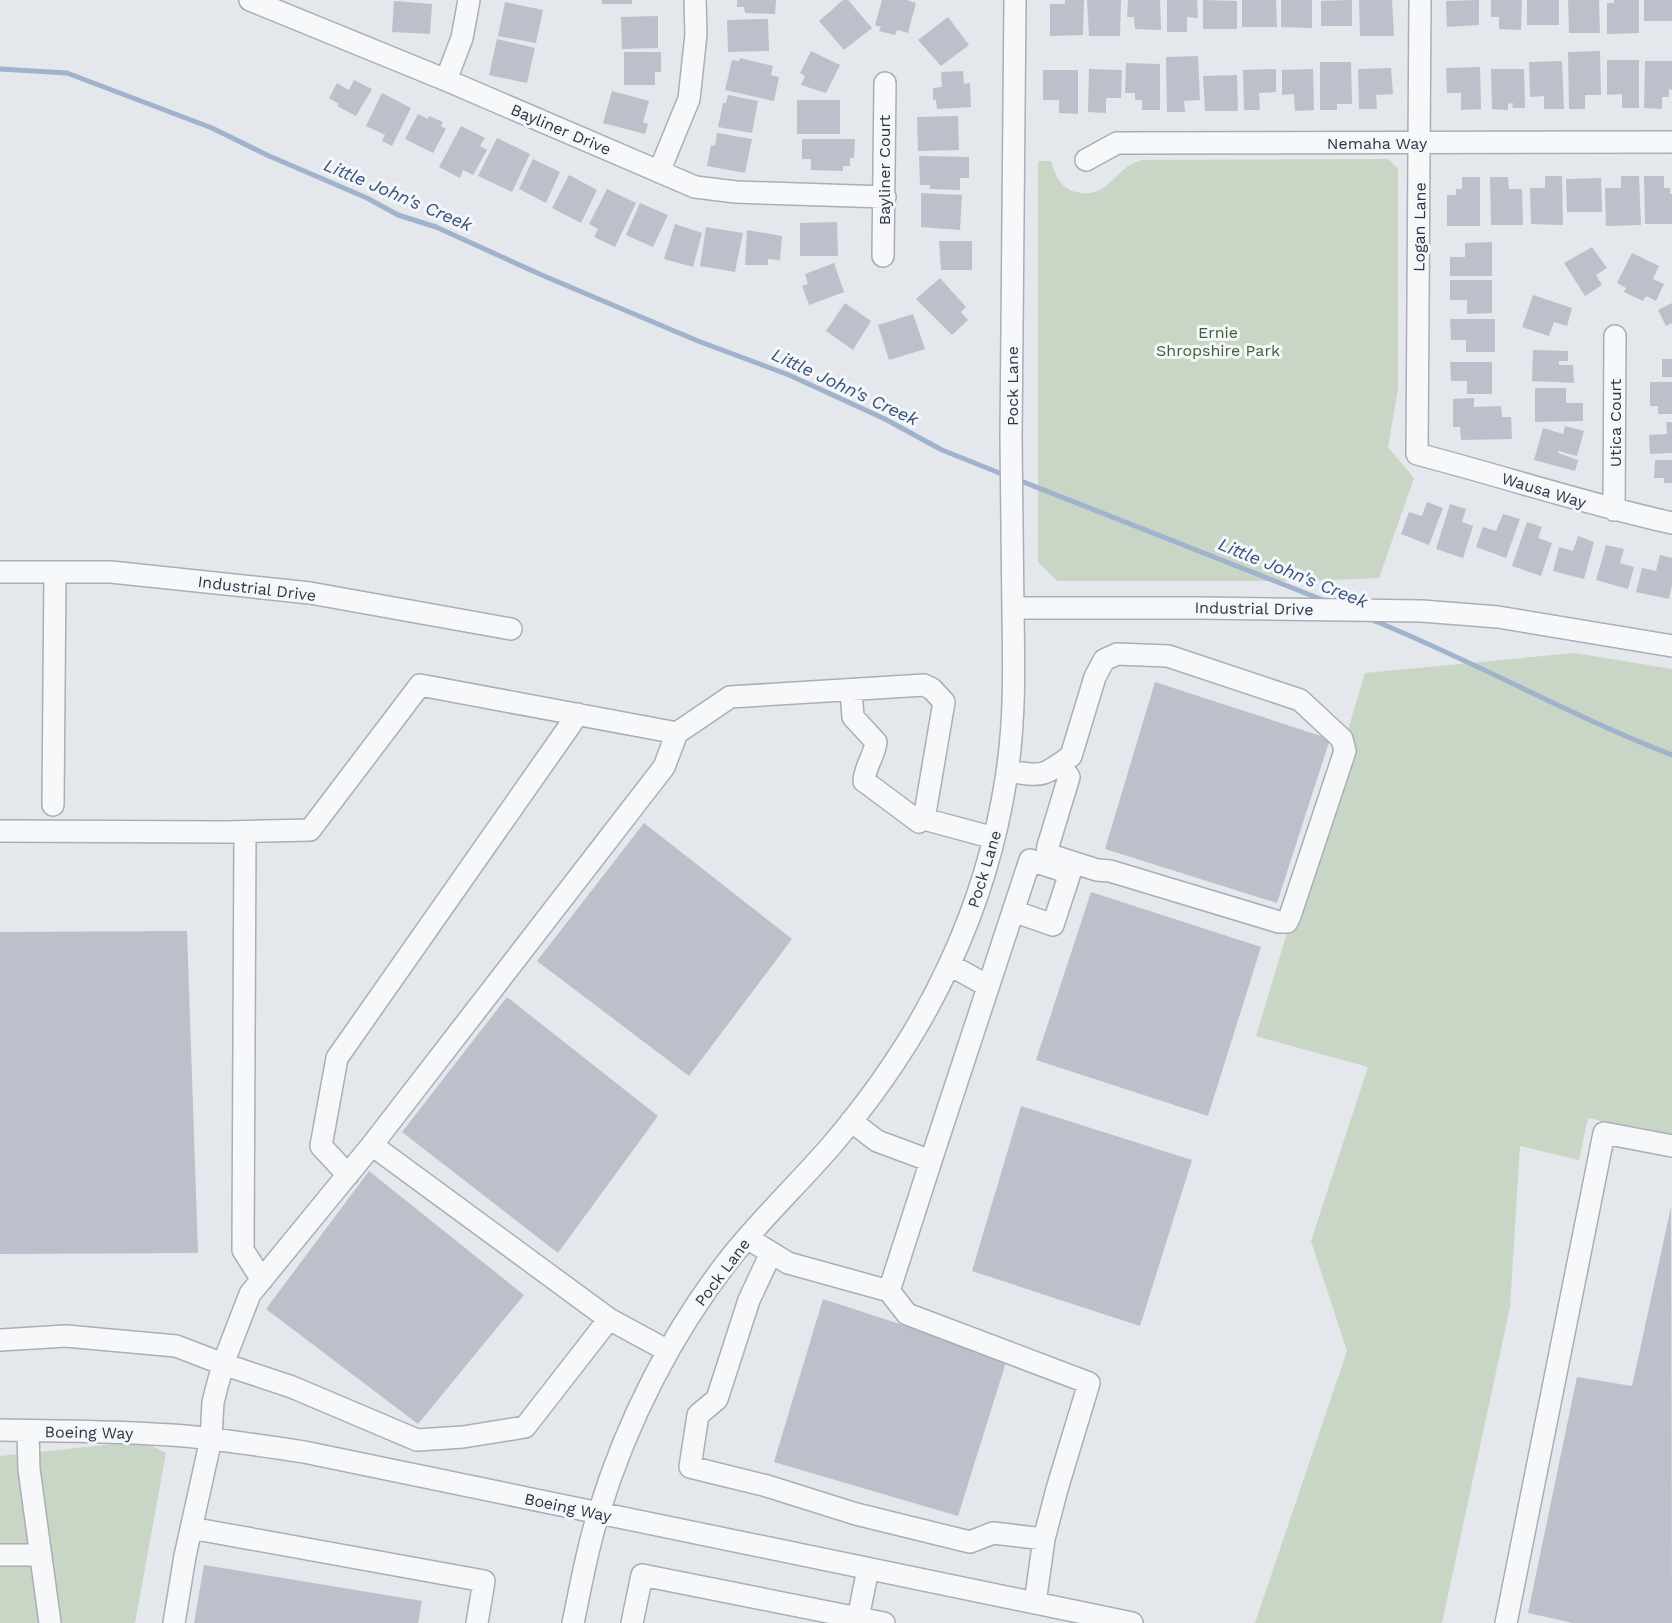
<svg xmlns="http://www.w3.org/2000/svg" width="1672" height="1623" font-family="'Work Sans',sans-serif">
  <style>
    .green { fill: #c9d6c5 }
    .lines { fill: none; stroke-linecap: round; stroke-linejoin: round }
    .stream { stroke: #9fb4cc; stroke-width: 5 }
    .building { fill: #bbc0ca }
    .minor-casing { stroke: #a9aeb7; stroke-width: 24 }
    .minor { stroke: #f7f8fa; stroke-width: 21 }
    .labels { text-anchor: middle; stroke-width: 6; stroke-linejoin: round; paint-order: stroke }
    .street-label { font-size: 16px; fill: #2b3445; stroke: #f4f6f9 }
    .park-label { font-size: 16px; fill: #3f6138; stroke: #f4f6f9 }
    .water-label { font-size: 18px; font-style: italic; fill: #34527a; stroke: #f4f6f9 }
  </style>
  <rect width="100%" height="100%" fill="#e4e7ec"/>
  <path class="green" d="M1388 159 1398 169V389L1388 447 1414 478 1379 578 1310 581H1057L1038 562V161H1051C1055 175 1060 188 1076 192 1099 198 1109 183 1124 169 1129 165 1135 163 1141 160Z
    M1575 653 1672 669V1136L1588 1118 1579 1160 1520 1146 1510 1307 1442 1623H1255L1347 1351 1311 1241 1368 1067 1256 1036 1365 673Z
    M143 1441 166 1453 135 1623H0V1456Z"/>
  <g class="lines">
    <path class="stream" d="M0 69 67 73 212 128 267 155 367 198 398 215 436 227 544 276 698 341 789 375 885 419 942 450 1007 476
      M1016 479 1328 602
      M1370 619C1472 660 1569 715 1672 755"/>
  </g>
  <path class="building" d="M602 0H632V4H602Z
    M737 0H776L775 14 745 13 744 7H737Z
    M843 0H848L872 28 844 50 819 21Z
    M882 0H907L916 3 908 33 897 30 895 35 879 31 881 27 875 25Z
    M1065 0H1084L1083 35 1050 36V4H1065Z
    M1087 0H1121L1120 36H1089Z
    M1128 0H1160L1161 30 1135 29 1134 17H1127Z
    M1167 0H1197L1198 18 1187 17V32H1167Z
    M1203 0 1237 1V29H1203Z
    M1242 0H1276L1277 27H1242Z
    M1281 0H1312V28L1281 27Z
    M1352 0V26H1321V1Z
    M1359 0H1392L1394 36H1360Z
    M1479 0V25L1447 27 1446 1Z
    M1491 0H1522L1521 30 1499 29V17H1491Z
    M1527 0H1559V25H1527Z
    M1568 0H1599L1600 33H1569Z
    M1614 0H1639V33L1607 34V3H1614Z
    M1644 0H1672V21H1644Z
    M394 1 432 4 430 34 392 32Z
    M505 2 543 10 536 43 498 36Z
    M658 16V48L622 49 621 17Z
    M948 17 969 45 941 66 918 40Z
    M768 19 769 51 728 52 727 20Z
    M497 39 535 48 527 83 489 75Z
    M811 51 840 65 826 93 801 85 805 76 800 73Z
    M1600 51 1601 95H1585V109H1569L1568 52Z
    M624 52H661V72H655V85H624Z
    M1198 56 1200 100 1184 101 1185 112H1167L1166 57Z
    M740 58 773 66 771 75 779 77 774 101 725 90 732 60 739 61Z
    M1607 60H1639V108H1622V94L1607 95Z
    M1562 61 1564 109H1544V96L1530 97 1529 62Z
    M1645 61H1672V90L1669 89V97H1662V109L1644 108Z
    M1320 62H1351L1352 104H1337V110H1320Z
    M1126 63 1160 64V110H1142V100H1135V93H1125Z
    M1480 67 1481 109 1461 110V93H1447L1446 68Z
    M1391 68 1393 94 1376 95 1377 109H1359L1358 69Z
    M1089 69 1122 70 1121 98H1106V113L1088 112Z
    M1276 69V92L1259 93 1260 110H1244L1243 70Z
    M1313 69 1314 110 1295 111 1294 94 1282 95V70Z
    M1491 69H1524L1525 108H1512L1513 103 1508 104V110L1492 109Z
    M1043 70H1078V114L1059 113V100H1043Z
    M963 71 964 84 970 83 971 107 937 109 936 100H933V88L942 87 941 72Z
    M1237 75 1238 111H1205L1203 76Z
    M354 80 372 89 356 116 337 106 339 104 329 98 337 83 349 90Z
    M612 91 649 101 643 122 648 124 645 134 603 123Z
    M382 93 411 108 392 146 382 141 385 135 366 126Z
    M728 95 758 101 752 133 718 127 723 103H726Z
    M797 100H840V134H797Z
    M418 114 428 119 429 116 443 122 441 126 446 129 433 153 405 139Z
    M958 116 959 150 918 151 917 117Z
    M461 126 485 138 480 146 487 150 473 175 463 170 460 178 439 167Z
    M717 133 752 139 745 173 707 166 711 145 715 146Z
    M497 138 530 154 512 192 478 176Z
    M802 139H855L854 158H850V166H843V171L811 170V159H802Z
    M919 156 969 157V178H960V190L930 189V185H920Z
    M533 159 560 172 546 203 519 189Z
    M569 175 597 190 581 223 552 208Z
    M1545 176H1562L1563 225 1531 224 1530 188H1545Z
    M1621 176H1639L1641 225 1606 226 1605 188H1621Z
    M1644 176H1664V188H1670V194H1672V224H1645Z
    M1462 177H1480V226H1447V195H1456V189H1462Z
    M1490 177H1508L1509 189H1522L1523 225H1491Z
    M1601 178 1602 212H1567L1566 179Z
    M607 189 636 203 615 247 594 237 598 229 589 224Z
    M921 193 962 195 960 230 921 227Z
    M640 203 668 215 653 247 626 235Z
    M837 222 838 256H800V223Z
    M675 224 702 233 693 267 664 259Z
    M706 227 743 233 735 272 700 266Z
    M747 230 782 236 780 260 768 259V265H745Z
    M939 241H972V270H941Z
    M1492 242V276H1450V257H1465V243Z
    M1592 247 1607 268 1596 275 1602 285 1585 296 1564 263Z
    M1632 253 1659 266 1653 279 1664 284 1656 301 1646 296 1643 301 1624 292 1626 288 1617 283Z
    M834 263 844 292 809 305 802 286 808 284 805 274Z
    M940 278 966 307 961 312 968 320 952 335 916 299Z
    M1450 280H1492V313L1467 314V300H1450Z
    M1533 295 1572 308 1567 326 1554 322 1549 336 1522 327Z
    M845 303 871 321 853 350 826 331Z
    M1672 303V323L1666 326 1658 310Z
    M913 314 925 349 889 360 878 325Z
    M1450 319H1495V352H1466V340H1451Z
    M1533 350 1568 351V361H1559V365H1573L1574 383 1532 381Z
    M1662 359H1672V377H1662Z
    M1450 362H1492V394H1467V381H1451Z
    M1650 382H1672V414H1658V406H1650Z
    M1535 388H1566V403H1583V421L1535 422Z
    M1474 398V407L1501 406 1502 417H1511L1512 439 1461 440 1460 427H1453V399Z
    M1666 422H1672V453L1650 454 1649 435 1667 434Z
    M1565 426 1584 431 1577 456 1558 451V453L1578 460 1575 471 1534 460 1543 428 1563 434Z
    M1655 460H1672V483H1664V478H1654Z
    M1427 502 1443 508 1429 545 1401 534 1409 512 1422 516Z
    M1450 504 1466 509 1462 522 1473 526 1463 558 1436 549Z
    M1503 514 1520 519 1506 558 1476 547 1483 527 1496 531Z
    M1527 522 1542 527 1538 538 1552 543 1541 576 1512 566Z
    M1578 536 1594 542 1584 579 1553 571 1559 547 1573 551Z
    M1606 545 1624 549 1620 563 1634 567 1628 589 1596 580Z
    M1660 555 1672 558V585L1669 599 1636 592 1642 568 1656 571Z
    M1155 682 1330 739 1277 903 1105 849Z
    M644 823 792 939 689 1076 537 961Z
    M1091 892 1261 947 1208 1116 1036 1060Z
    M187 931 198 1253 0 1254V932Z
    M507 997 658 1116 558 1253 402 1132Z
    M1021 1106 1192 1160 1140 1326 972 1271Z
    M369 1171 524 1295 418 1424 266 1309Z
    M1671 1207 1672 1623H1573L1528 1613 1577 1377 1632 1386Z
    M823 1299 1007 1359 958 1516 774 1462Z
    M204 1565 422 1601 418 1623H194Z"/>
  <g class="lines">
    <defs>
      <path id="minor" d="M250 0 446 80 695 187 736 192 885 197
        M1420 0 1417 454C1502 476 1586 504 1672 523
        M446 80 462 38 469 0
        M1086 160 1117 143 1672 142
        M659 172 689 99 696 34 695 0
        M883 256 885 83
        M1614 510 1615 336
        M0 572H111L310 593 511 629
        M1013 608H1198L1422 611 1498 617 1672 646
        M1007 771C1043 776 1041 778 1071 756L1095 677 1104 660 1117 654 1168 656 1300 700 1342 739 1345 751 1290 916 1287 922H1279L1110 871 1097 870 1050 855 1047 853 1048 846 1069 777 1060 764
        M53 805 55 572
        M924 819 994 838
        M0 831 226 832 310 830 420 685 677 733 730 697 924 685 932 689 944 702 924 819 919 822 864 781C865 766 874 757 876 742L853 717 851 690
        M245 832 243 1250 262 1280
        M950 965 988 986
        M851 1121 877 1141 931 1161
        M348 1175 321 1146 337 1058 578 714
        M747 1238 788 1263 889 1291C935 1147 982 1004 1030 860L1070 873 1053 925 1013 911
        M771 1253 749 1300 717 1399 698 1415 690 1467 767 1486 856 1514 970 1542 993 1533 1044 1539 1035 1603
        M889 1291 907 1314 1089 1383 1057 1489 1044 1539
        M0 1340 66 1336 176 1346 223 1364 250 1294 372 1145
        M668 1351 609 1319 372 1145 664 767 677 733
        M0 1430C62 1431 124 1431 185 1436 225 1440 265 1446 304 1452L1132 1623
        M28 1431 29 1469 50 1623
        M191 1528 484 1581 477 1623
        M0 1555H41
        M174 1623 185 1556 211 1439 213 1402 223 1364 292 1387 417 1440 463 1437 525 1427 609 1319
        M573 1623C581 1586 587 1548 599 1512 627 1421 672 1332 731 1257 762 1218 798 1184 831 1146 878 1091 920 1029 950 963 977 905 996 843 1006 779 1015 724 1014 669 1013 613 1012 555 1012 497 1011 438 1011 292 1013 146 1015 0
        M632 1623 642 1575 858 1618 868 1569
        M857 1623 858 1618 884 1623
        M1506 1623 1604 1133 1672 1146"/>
    </defs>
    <use href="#minor" class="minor-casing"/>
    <use href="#minor" class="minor"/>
  </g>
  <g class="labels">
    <g class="street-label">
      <text transform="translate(561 129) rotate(23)" y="6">Bayliner Drive</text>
      <text x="1377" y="149">Nemaha Way</text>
      <text transform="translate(884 170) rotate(-90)" y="6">Bayliner Court</text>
      <text transform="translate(1419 227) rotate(-89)" y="6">Logan Lane</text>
      <text transform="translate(1012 386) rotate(-90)" y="6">Pock Lane</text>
      <text transform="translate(1615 423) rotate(-90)" y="6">Utica Court</text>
      <text transform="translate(1544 490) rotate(17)" y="6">Wausa Way</text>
      <text transform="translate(257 588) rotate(7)" y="6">Industrial Drive</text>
      <text transform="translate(1254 608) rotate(1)" y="6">Industrial Drive</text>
      <text transform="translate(984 869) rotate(-73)" y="6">Pock Lane</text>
      <text transform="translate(722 1272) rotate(-53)" y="6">Pock Lane</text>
      <text transform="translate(89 1432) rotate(1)" y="6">Boeing Way</text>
      <text transform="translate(568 1507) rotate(12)" y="6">Boeing Way</text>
    </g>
    <g class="park-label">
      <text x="1218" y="338">Ernie<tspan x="1218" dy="18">Shropshire Park</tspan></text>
    </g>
    <g class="water-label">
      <text transform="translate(398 195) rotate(23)" y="6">Little John's Creek</text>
      <text transform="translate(845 387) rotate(25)" y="6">Little John's Creek</text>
      <text transform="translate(1293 573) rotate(22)" y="6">Little John's Creek</text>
    </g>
  </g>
</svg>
